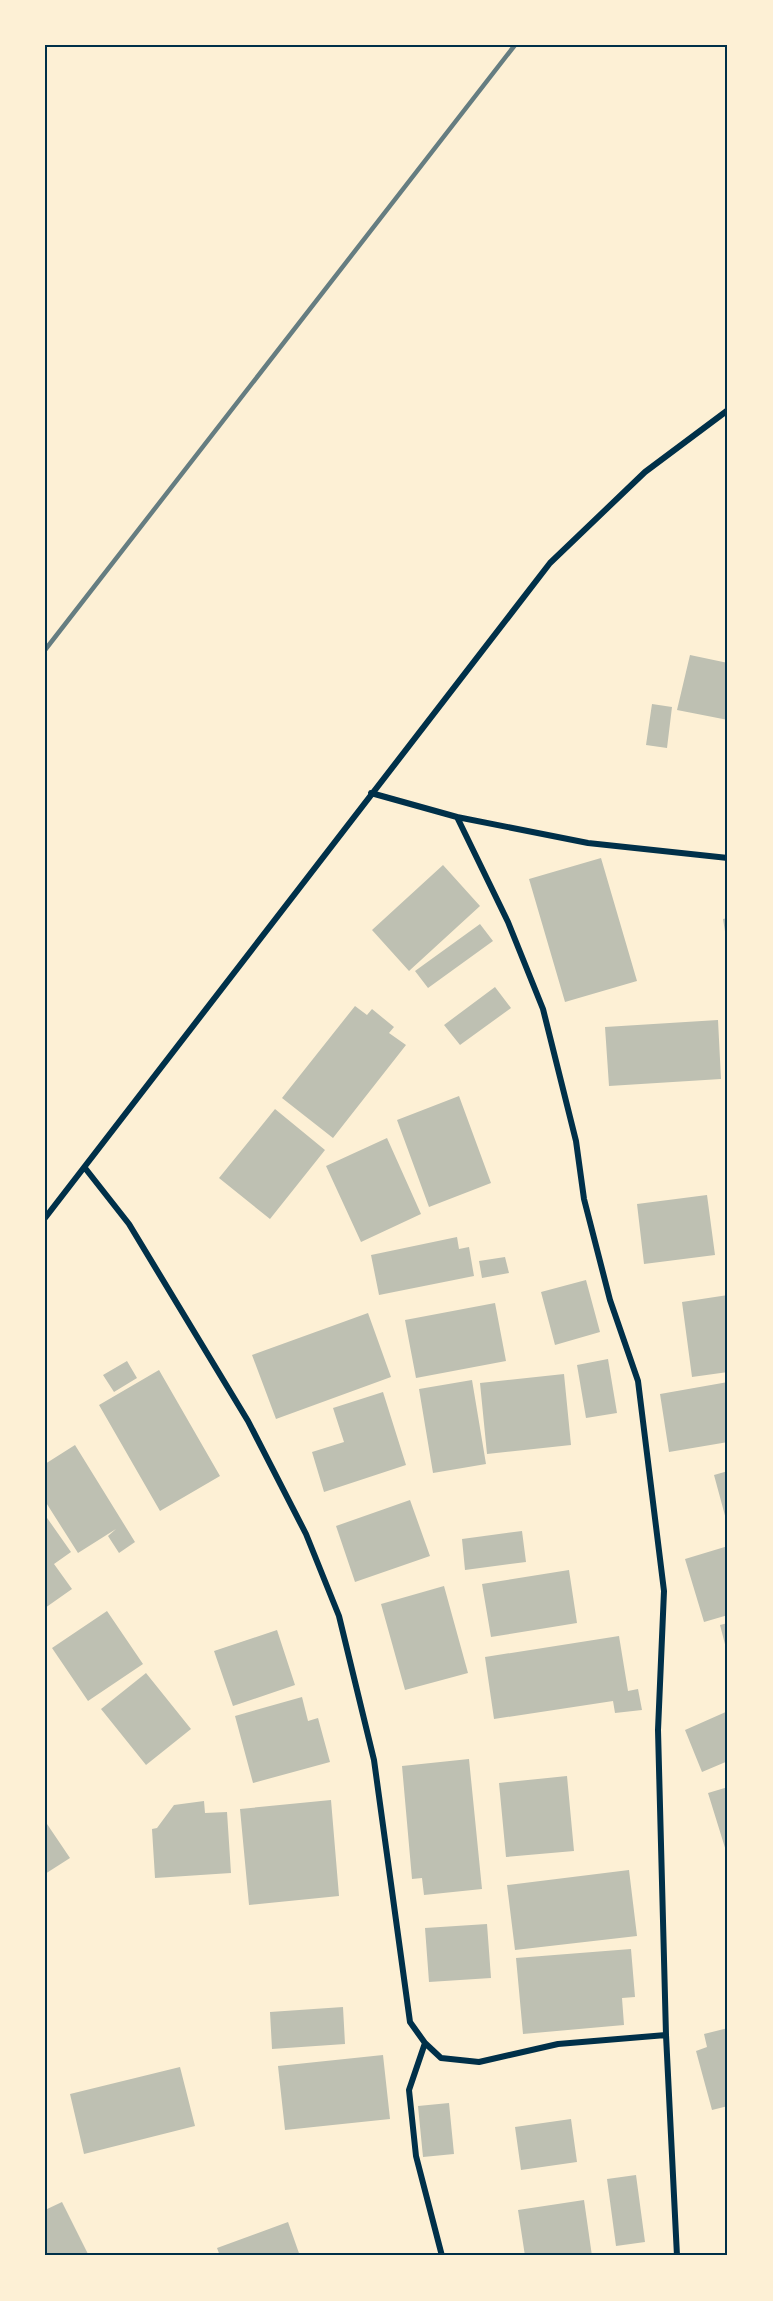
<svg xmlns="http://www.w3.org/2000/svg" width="773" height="2301" font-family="'PT Serif',serif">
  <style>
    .building { fill: #bec0b2 }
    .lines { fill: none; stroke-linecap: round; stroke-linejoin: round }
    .minor { stroke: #003049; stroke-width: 6 }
    .rail { stroke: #657d81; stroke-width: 4.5 }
    .neatline { fill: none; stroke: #003049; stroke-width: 2 }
  </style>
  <rect width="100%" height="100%" fill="#fdf0d5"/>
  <path class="building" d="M690 655 728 663V720L677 710Z
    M652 704 672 707 667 748 646 745Z
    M601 858 637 981 565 1002 529 879Z
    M443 865 480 906 409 971 372 930Z
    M728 918V944H727L723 919Z
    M480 924 493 941 428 988 415 971Z
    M495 987 511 1008 460 1045 444 1025Z
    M355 1006 367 1015 372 1009 394 1027 389 1033 406 1045 333 1138 282 1098Z
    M718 1020 721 1079 609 1086 605 1027Z
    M459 1096 491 1183 429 1207 397 1120Z
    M275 1109 325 1150 270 1219 219 1178Z
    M387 1138 421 1214 361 1242 326 1166Z
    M707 1195 715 1255 644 1264 637 1204Z
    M457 1237 459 1249 469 1247 474 1276 379 1295 371 1255Z
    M505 1257 509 1273 482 1278 479 1261Z
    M586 1280 600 1332 555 1345 541 1292Z
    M728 1295V1372L692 1377 682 1302Z
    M495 1303 506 1361 416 1378 405 1320Z
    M368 1313 391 1377 276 1419 252 1355Z
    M608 1359 617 1413 586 1418 577 1365Z
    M127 1361 137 1378 114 1392 103 1375Z
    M159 1370 220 1476 160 1511 99 1405Z
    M564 1374 571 1445 487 1454 480 1383Z
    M472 1380 486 1464 433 1473 419 1389Z
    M728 1382V1442L669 1452 660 1394Z
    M383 1392 406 1465 324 1492 312 1452 344 1442 333 1408Z
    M75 1445 135 1542 119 1553 108 1536 116 1529 78 1553 45 1501V1464Z
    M728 1471V1523H727L714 1475Z
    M410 1500 430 1556 355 1582 336 1526Z
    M45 1515 71 1552 54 1564 72 1589 45 1608Z
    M522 1531 526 1562 465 1570 462 1539Z
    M728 1546V1615L704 1622 685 1559Z
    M569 1570 577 1623 491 1637 482 1584Z
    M444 1586 468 1673 405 1690 381 1604Z
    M107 1611 143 1664 88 1701 52 1648Z
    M728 1623V1652H727L720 1625Z
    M277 1630 295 1685 233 1706 214 1651Z
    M619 1636 628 1691 638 1689 642 1710 615 1713 613 1701 494 1719 485 1657Z
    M146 1673 191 1729 146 1765 101 1709Z
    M302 1697 308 1721 318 1718 330 1762 253 1783 235 1716Z
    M728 1711V1761L702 1772 685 1730Z
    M469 1759 482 1889 424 1895 422 1878 412 1879 402 1766Z
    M567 1776 574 1851 506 1857 499 1783Z
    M728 1787V1851H726L708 1793Z
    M331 1800 339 1896 249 1905 240 1809Z
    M204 1801 205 1813 227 1812 231 1873 155 1878 152 1829 157 1828 174 1805Z
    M45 1821 70 1858 45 1874Z
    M629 1870 637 1936 515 1950 507 1885Z
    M487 1924 491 1978 429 1982 425 1928Z
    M631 1949 635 1997 622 1998 624 2025 523 2034 516 1958Z
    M343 2007 345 2044 272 2049 270 2012Z
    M728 2028V2106L712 2110 696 2051 707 2047 704 2034Z
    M383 2055 390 2119 285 2130 278 2066Z
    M180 2067 195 2126 84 2154 70 2094Z
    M449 2103 454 2154 423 2157 418 2106Z
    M571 2119 577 2162 521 2170 515 2127Z
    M636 2175 645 2242 616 2246 607 2179Z
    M584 2200 592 2256H525L518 2210Z
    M62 2202 89 2256H45V2210Z
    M288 2222 300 2256H220L217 2248Z"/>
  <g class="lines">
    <path class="minor" d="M371 793 457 817 508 922 543 1009 576 1141 584 1199 610 1300 638 1381 664 1591 658 1730 666 2035 677 2256
      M457 817 588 843 728 858
      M85 1168 129 1224 248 1421 306 1534 339 1616 374 1760 410 2022 425 2043 441 2058 479 2062 558 2044 666 2035
      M45 1218 550 563 645 472 728 410
      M425 2043 409 2090 416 2156 442 2256"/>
    <path class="rail" d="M45 650 515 45"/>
  </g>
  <rect width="773" height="2301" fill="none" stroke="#fdf0d5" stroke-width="93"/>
  <rect x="46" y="46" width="680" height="2208" class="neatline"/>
</svg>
